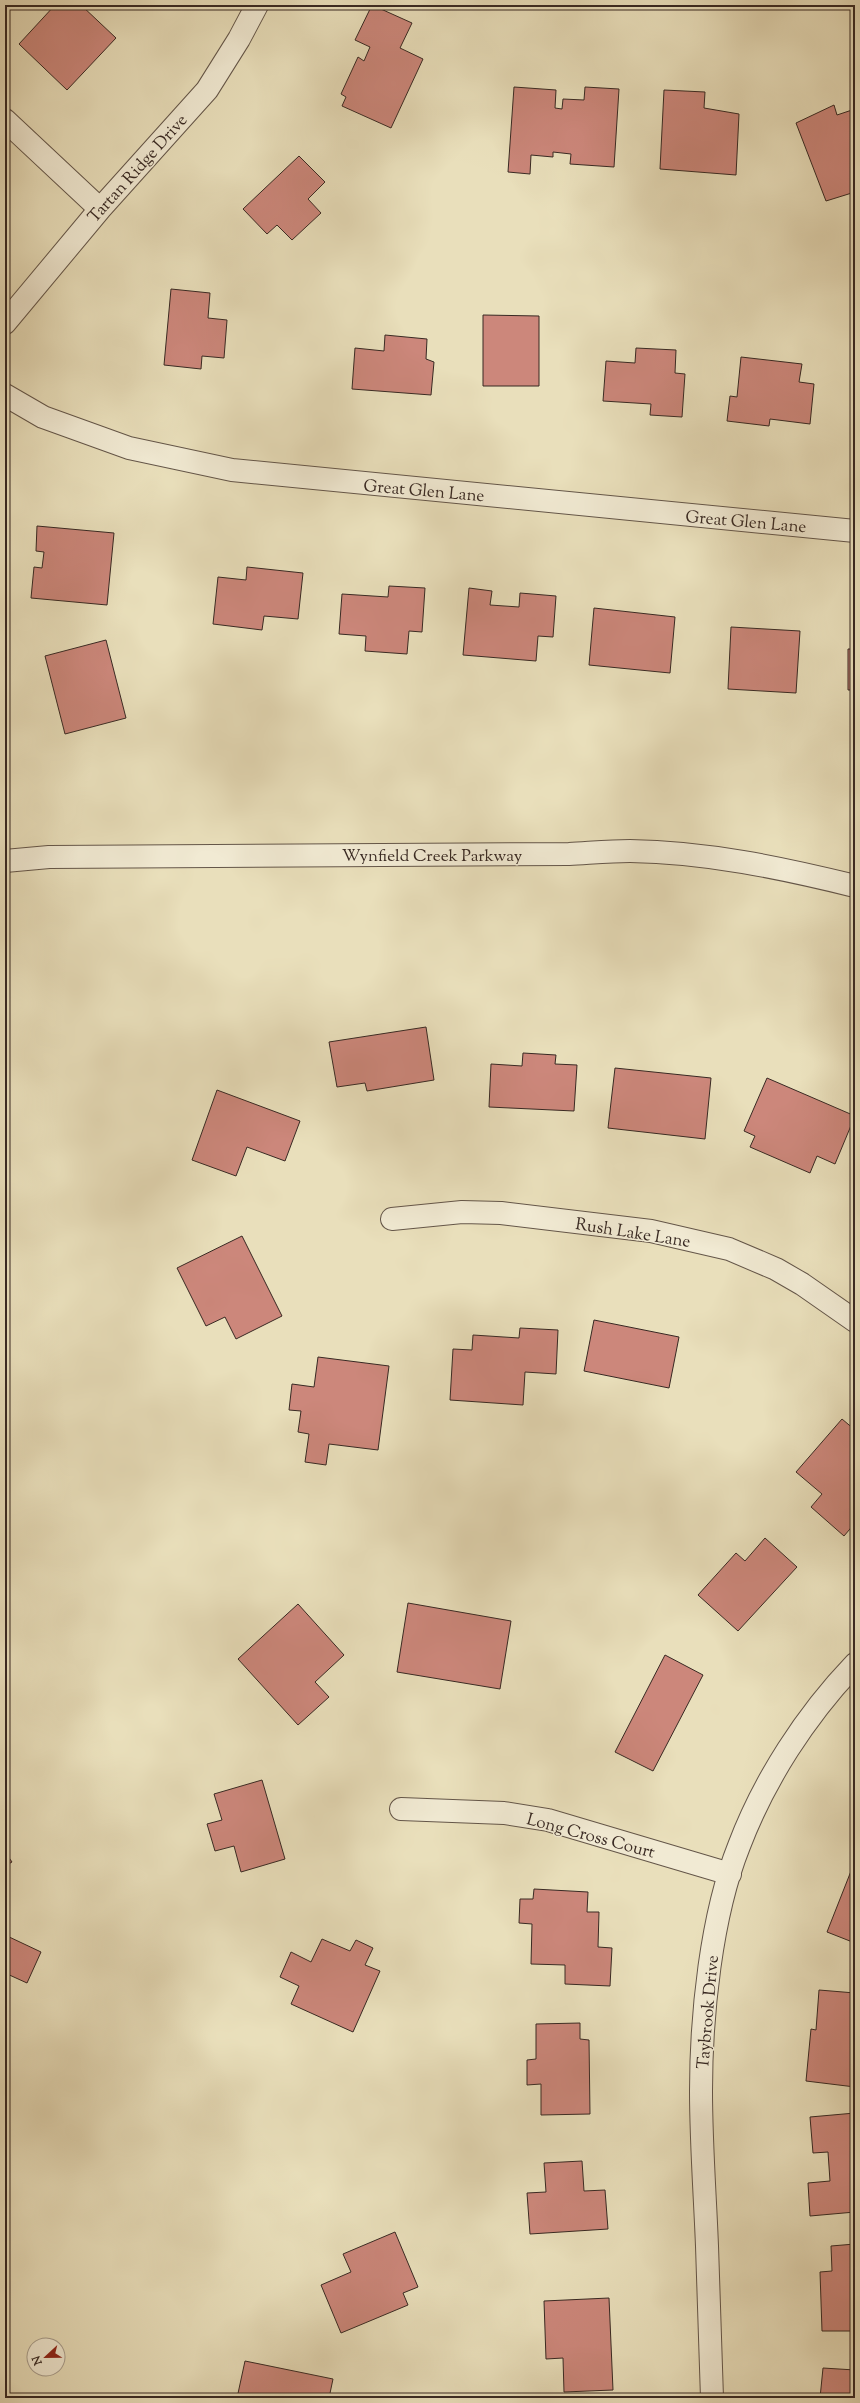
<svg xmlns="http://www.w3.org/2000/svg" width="860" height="2403" font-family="'Sorts Mill Goudy',serif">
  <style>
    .building { fill: #cc877b; stroke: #382923 }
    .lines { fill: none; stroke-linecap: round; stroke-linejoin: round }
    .minor-casing { stroke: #645649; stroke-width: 24 }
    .minor { stroke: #f1ead3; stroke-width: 22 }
    .labels { text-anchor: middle; stroke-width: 3; stroke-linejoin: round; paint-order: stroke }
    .street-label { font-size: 17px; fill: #382923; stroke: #f1ead3 }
  </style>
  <rect width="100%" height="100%" fill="#e9dfbb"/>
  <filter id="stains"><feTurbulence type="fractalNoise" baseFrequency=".005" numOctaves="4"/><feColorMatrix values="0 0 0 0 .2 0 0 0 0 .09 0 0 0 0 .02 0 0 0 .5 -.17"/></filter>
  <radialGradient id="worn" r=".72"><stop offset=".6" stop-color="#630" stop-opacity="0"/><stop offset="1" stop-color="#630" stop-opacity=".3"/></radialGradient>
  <path class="building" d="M55 5H81L116 38 67 90 19 44Z
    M372 5 412 23 400 48 423 59 391 128 342 106 346 97 341 94 358 57 364 61 370 47 355 40Z
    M514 87 556 90 555 108 562 109 563 99 584 100 585 87 619 89 614 167 570 164 571 154 553 152V157L531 155 530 174 508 172Z
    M664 90 705 92 704 108 739 114 736 175 660 169Z
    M834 105 837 115 855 109V192L826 201 796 123Z
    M299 156 325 182 308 199 321 213 292 240 277 225 267 234 243 209Z
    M171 289 210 293 208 318 227 320 224 358 202 356 201 369 164 365Z
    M483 315 539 316V386H483Z
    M385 335 427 339 426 359 434 362 431 395 352 389 355 348 384 351Z
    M636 348 676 350 675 373 685 374 682 417 650 415 651 404 603 401 606 361 635 363Z
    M741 357 802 364 799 382 814 384 810 424 770 419 769 426 727 421 730 396 737 397Z
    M37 526 114 533 107 605 31 598 34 567 42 568 44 552 36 551Z
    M247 567 303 573 298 619 264 616 262 630 213 624 218 577 246 580Z
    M389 586 425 588 422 632 409 631 407 654 365 651 366 636 339 634 342 594 388 597Z
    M469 588 492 591 490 605 519 607 520 593 556 596 553 637 538 636 536 661 463 655Z
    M594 608 675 617 670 673 589 665Z
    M731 627 800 631 796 693 728 689Z
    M106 640 126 718 65 734 45 656Z
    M848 649H855V690H848Z
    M426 1027 434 1080 367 1091 365 1083 337 1087 329 1042Z
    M523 1053 556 1055 555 1064 577 1065 574 1111 489 1107 491 1064 522 1066Z
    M615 1068 711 1078 705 1139 608 1128Z
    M767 1078 855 1116 835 1164 817 1156 810 1173 750 1147 755 1136 744 1131Z
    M217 1090 300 1121 285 1161 247 1147 236 1176 192 1160Z
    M242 1236 282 1316 236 1339 225 1317 206 1326 177 1268Z
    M594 1320 679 1337 669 1388 584 1371Z
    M520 1328 558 1330 556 1374 525 1372 523 1405 450 1400 453 1349 472 1350 473 1335 519 1338Z
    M318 1357 389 1366 378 1450 329 1444 326 1465 305 1462 309 1434 298 1432 301 1411 289 1410 292 1384 314 1387Z
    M842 1419 855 1430V1523L844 1536 811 1507 822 1494 796 1472Z
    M765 1538 797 1567 738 1631 698 1595 736 1553 745 1561Z
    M408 1603 511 1621 500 1689 397 1672Z
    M298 1604 344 1655 315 1682 329 1697 298 1725 238 1659Z
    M665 1655 703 1675 653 1771 615 1752Z
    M262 1780 285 1859 241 1872 234 1846 215 1851 207 1824 222 1820 214 1794Z
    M5 1852 12 1862 5 1866Z
    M853 1866H855V1943L827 1932Z
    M534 1889 588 1892 587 1912H599L598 1947 612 1948 610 1986 565 1984V1965L531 1964 532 1924 519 1923 520 1899H533Z
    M5 1935 41 1952 27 1983 5 1973Z
    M322 1939 350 1951 356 1940 373 1948 365 1965 380 1971 353 2032 291 2004 299 1986 280 1977 291 1952 311 1962Z
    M819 1990 855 1993V2087L806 2081 811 2029 816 2030Z
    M580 2023V2039L589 2040 590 2114 541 2115V2084L527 2085V2060L536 2059V2024Z
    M855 2113V2212L810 2216 808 2183 830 2181 828 2152 813 2153 810 2117Z
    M582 2161 584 2191 605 2190 608 2229 530 2234 527 2193 546 2192 544 2163Z
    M395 2232 418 2287 403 2293 408 2305 341 2333 321 2285 351 2272 343 2254Z
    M855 2244V2331H822L820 2272 832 2271 831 2246Z
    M609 2298 613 2390 564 2392 563 2358 546 2359 544 2301Z
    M245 2361 333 2379 329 2398H237Z
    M823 2368 855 2370V2398H820Z"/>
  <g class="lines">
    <defs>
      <path id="minor" d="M5 120 100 209
        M5 323 100 209 207 90 239 39 257 5
        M5 395 43 417 129 448 232 470 855 531
        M5 861 49 857 569 854C589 853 610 851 630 851 706 852 782 868 855 886
        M392 1219 462 1212 501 1213 651 1231 729 1249 776 1269 802 1284 855 1321
        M401 1809 504 1813 548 1820 730 1874
        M712 2398C710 2348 709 2297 707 2246 705 2195 701 2143 701 2091 701 2016 711 1916 739 1846 764 1780 806 1715 855 1664"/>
    </defs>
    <use href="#minor" class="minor-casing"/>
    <use href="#minor" class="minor"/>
  </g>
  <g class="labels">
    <g class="street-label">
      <text transform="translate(137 168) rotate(-48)" y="6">Tartan Ridge Drive</text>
      <text transform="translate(424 490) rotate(5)" y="6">Great Glen Lane</text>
      <text transform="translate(746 521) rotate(5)" y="6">Great Glen Lane</text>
      <text x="432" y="861">Wynfield Creek Parkway</text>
      <text transform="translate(633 1232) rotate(9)" y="6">Rush Lake Lane</text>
      <text transform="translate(591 1835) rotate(15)" y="6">Long Cross Court</text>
      <text transform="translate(707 2012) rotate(-85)" y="6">Taybrook Drive</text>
    </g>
  </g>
  <rect width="860" height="2403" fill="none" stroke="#e9dfbb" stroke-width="20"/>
  <rect x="6" y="6" width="848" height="2391" fill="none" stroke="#382923" stroke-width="2"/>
  <rect x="10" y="10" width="840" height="2383" fill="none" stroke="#382923"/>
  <g transform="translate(46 2357) rotate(248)"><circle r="19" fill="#f1ead3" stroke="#a79d8d"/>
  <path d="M0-3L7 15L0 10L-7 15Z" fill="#8f2418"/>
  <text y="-6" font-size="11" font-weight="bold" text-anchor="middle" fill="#382923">N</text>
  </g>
  <rect width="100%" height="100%" filter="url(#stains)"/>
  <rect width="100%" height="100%" fill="url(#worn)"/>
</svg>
